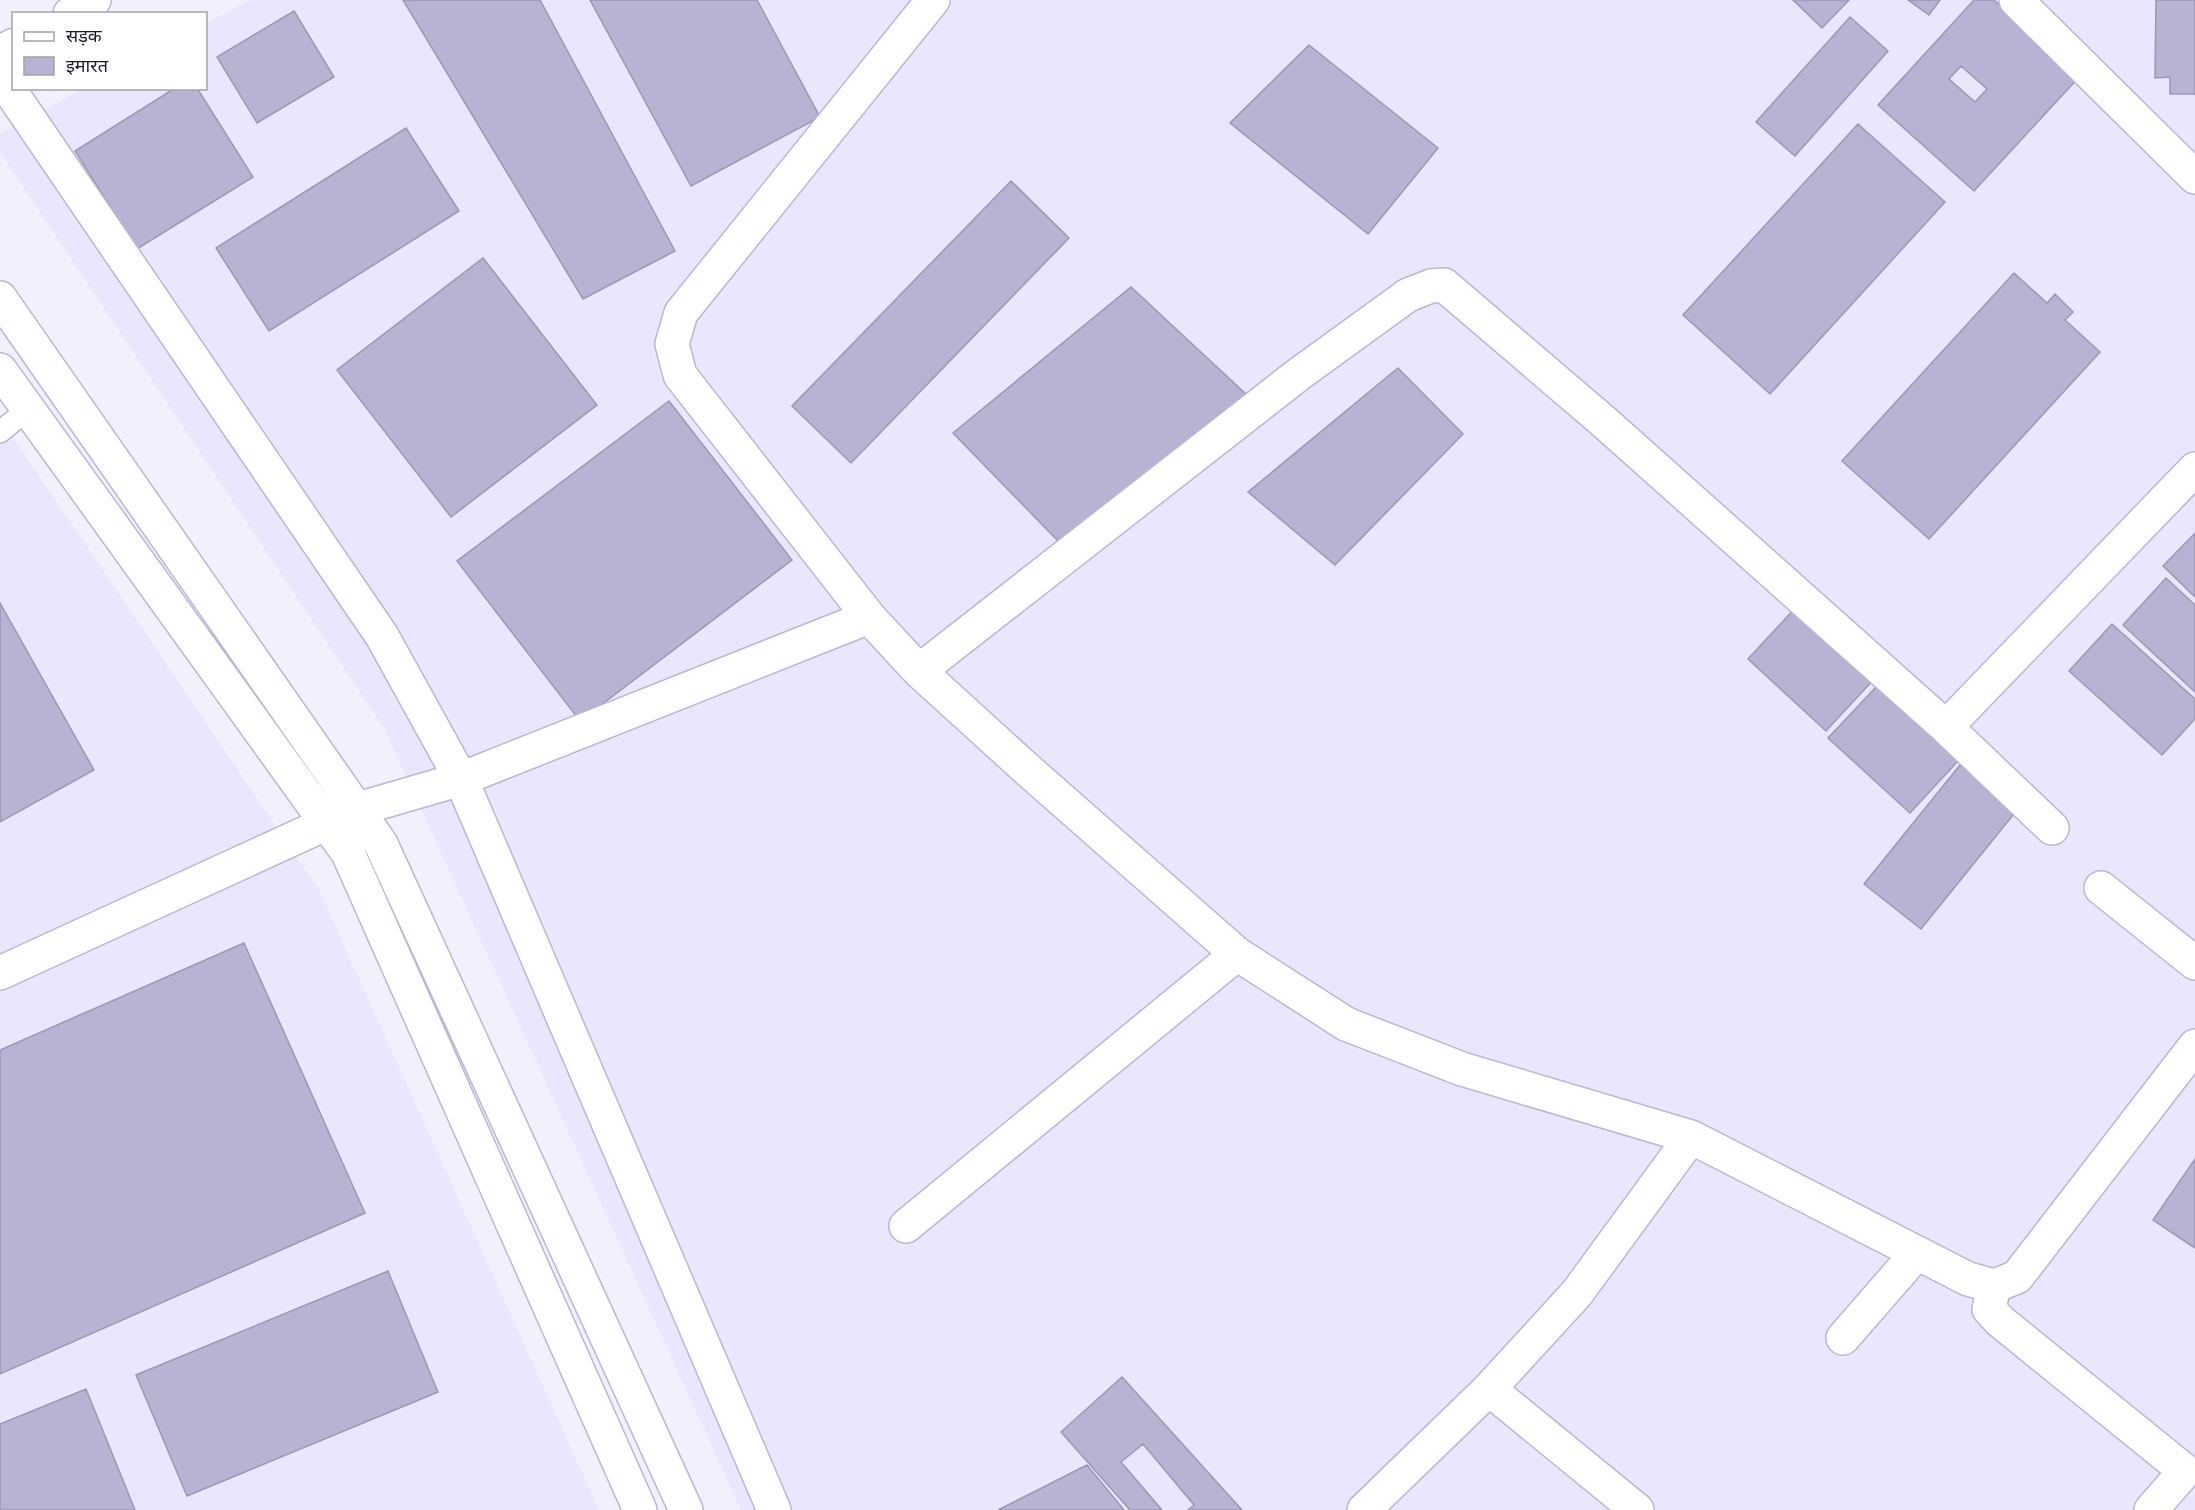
<svg xmlns="http://www.w3.org/2000/svg" width="2195" height="1510" font-family="Jost,'Noto Sans Devanagari',sans-serif">
  <style>
    .built { fill: #e9e6fe }
    .building { fill: #b7b3d2; stroke: #9b97b5; stroke-width: 1.5; fill-rule: evenodd }
    .lines { fill: none; stroke-linecap: round; stroke-linejoin: round }
    .service-casing { stroke: #bab6d5; stroke-width: 24 }
    .minor-casing { stroke: #bab6d5; stroke-width: 36 }
    .tertiary-casing { stroke: #bab6d5; stroke-width: 36 }
    .service { stroke: #fff; stroke-width: 21 }
    .minor { stroke: #fff; stroke-width: 33 }
    .tertiary { stroke: #fff; stroke-width: 33 }
  </style>
  <rect width="100%" height="100%" fill="#f1f0fd"/>
  <path class="built" d="M249 0H2195V1510H741L384 728 0 152V133L83 89 206 88V23Z
    M0 418 319 890 599 1510H0Z"/>
  <path class="building" d="M403 0H540L675 251 583 299Z
    M590 0H757L820 117 691 186Z
    M1793 0H1849L1822 28Z
    M1908 0H1940L1929 15Z
    M1974 0H1994L2079 77 1974 191 1878 105ZM1961 66 1987 89 1975 102 1949 79Z
    M2156 0H2195V94H2170V77L2155 78Z
    M294 11 334 77 257 123 217 57Z
    M1850 17 1888 51 1795 156 1756 122Z
    M1309 45 1438 148 1368 234 1230 123Z
    M175 88H197L253 177 137 249 75 151Z
    M1858 124 1945 202 1770 394 1683 315Z
    M406 128 459 211 269 331 216 248Z
    M1011 181 1069 238 851 463 792 406Z
    M483 258 597 405 451 517 337 370Z
    M2014 273 2047 303 2055 294 2073 312 2065 320 2100 352 1929 539 1842 461Z
    M1131 287 1248 396 1059 542 953 433Z
    M1398 368 1463 434 1335 565 1248 492Z
    M669 401 792 560 580 721 457 561Z
    M2195 533V597L2163 566Z
    M2166 578 2195 605V692L2123 625Z
    M0 603 94 770 0 822Z
    M1797 606 1875 678 1826 731 1748 659Z
    M2112 624 2195 699V719L2162 755 2069 671Z
    M1877 686 1958 761 1910 813 1828 738Z
    M1960 765 2017 810 1921 929 1864 884Z
    M244 943 365 1213 0 1374V1050Z
    M2195 1159V1248L2153 1220Z
    M388 1271 438 1392 187 1496 136 1375Z
    M1122 1377 1242 1510H1188L1194 1505 1143 1444 1121 1462 1162 1510H1130L1061 1432Z
    M86 1389 135 1510H0V1424Z
    M1087 1465 1124 1510H998Z"/>
  <g class="lines">
    <defs>
      <path id="service" d="M0 432 28 409"/>
      <path id="minor" d="M2016 0 2195 177
        M0 76 382 636 461 779 774 1510
        M869 617 680 375 672 344 681 313 933 0
        M919 671 1299 374 1408 295 1431 286 1444 285 1603 421 1946 727 2195 469
        M1946 727 2052 828
        M2101 888 2195 963
        M0 973 358 809 461 779 869 617 919 671 1029 771 1237 954 1346 1024 1462 1069 1691 1137 1968 1279 1994 1286 2017 1277 2195 1046
        M906 1226 1237 954
        M1994 1286 1989 1309 2000 1321 2185 1471 2151 1510
        M1843 1338 1917 1253
        M1489 1389 1637 1510
        M1364 1510 1489 1389 1577 1293 1691 1137"/>
      <path id="tertiary" d="M70 14 94 0
        M0 53 14 45
        M0 298 381 844 686 1510
        M0 370 348 853 640 1510"/>
    </defs>
    <use href="#service" class="service-casing"/>
    <use href="#minor" class="minor-casing"/>
    <use href="#tertiary" class="tertiary-casing"/>
    <use href="#service" class="service"/>
    <use href="#minor" class="minor"/>
    <use href="#tertiary" class="tertiary"/>
  </g>
  <rect x="12" y="12" width="195" height="78" fill="#ffffff" stroke="#a3a3a7" stroke-width="1.5"/>
  <rect x="24" y="32" width="30" height="9" fill="#ffffff" stroke="#a3a3a7" stroke-width="1.5"/>
  <text x="66" y="42" font-size="18" fill="#1a1924">सड़क</text>
  <rect x="24" y="57" width="30" height="18" fill="#b7b3d2" stroke="#a3a3a7" stroke-width="1.5"/>
  <text x="66" y="72" font-size="18" fill="#1a1924">इमारत</text>
</svg>
